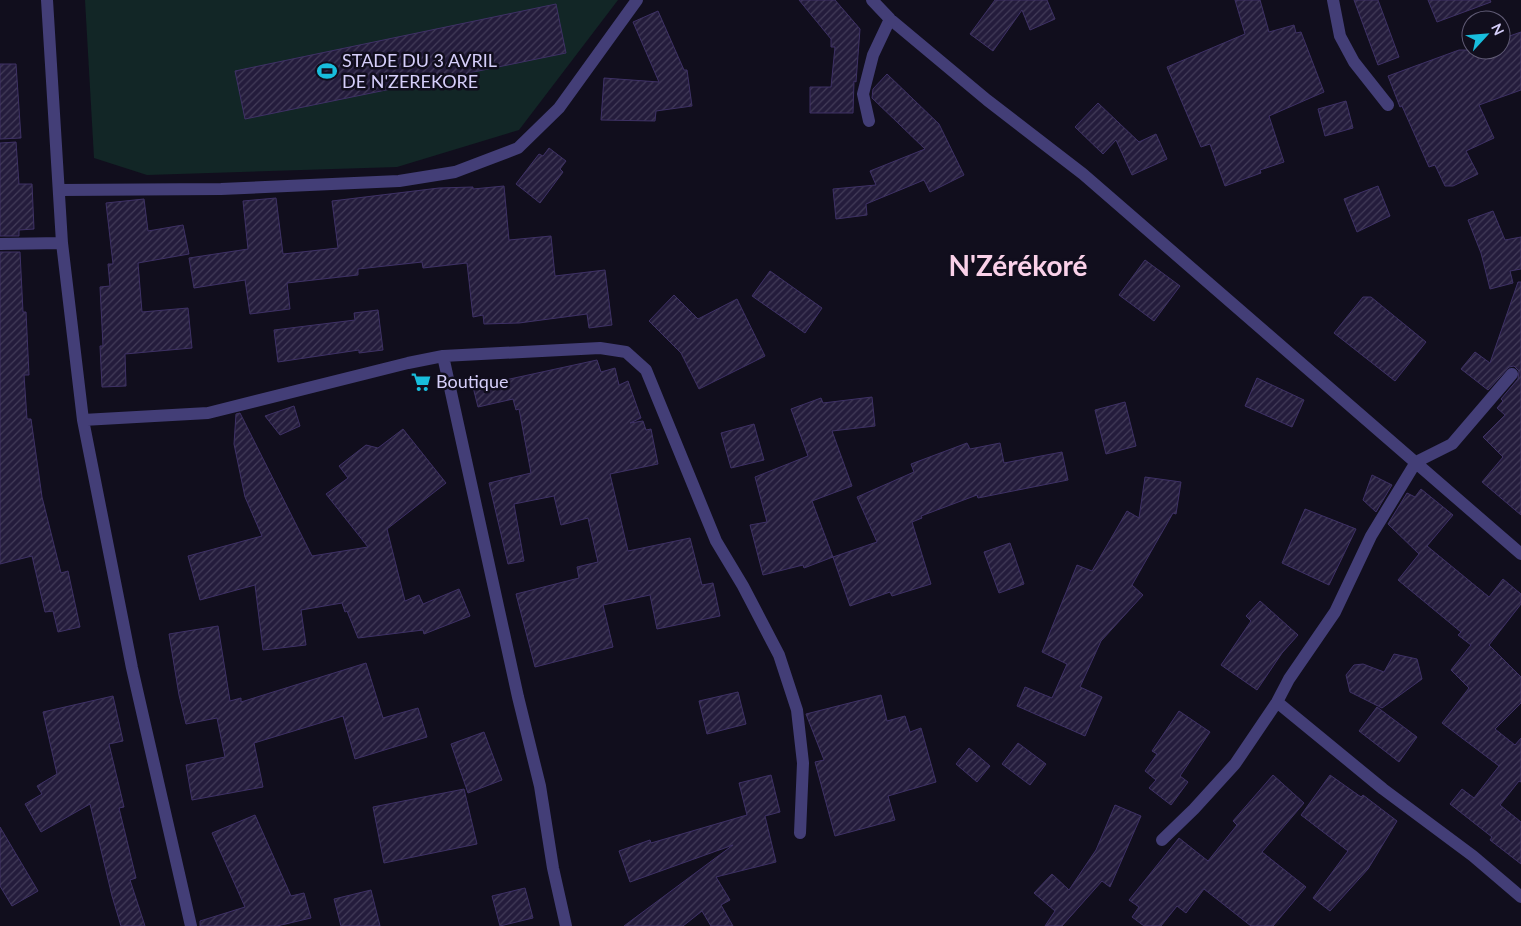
<svg xmlns="http://www.w3.org/2000/svg" width="1521" height="926" font-family="Lato,sans-serif">
  <style>
    .green { fill: #122626 }
    .building { fill: url(#building-hatch); stroke: #3e3165 }
    .lines { fill: none; stroke-linecap: round; stroke-linejoin: round }
    .minor { stroke: #433e77; stroke-width: 12 }
    .labels { text-anchor: middle; stroke-width: 5; stroke-linejoin: round; paint-order: stroke }
    .poi-label { font-size: 18px; fill: #d6cffa; stroke: #110e1d; text-anchor: start }
    .town-label { font-size: 28px; font-weight: bold; fill: #fad1e9; stroke: #110e1d }
  </style>
  <defs>
    <pattern id="building-hatch" width="6" height="6" patternUnits="userSpaceOnUse" patternTransform="scale(1.25)"><rect width="6" height="6" fill="#241c3c"/><path d="M-1 1l2-2M0 6l6-6M5 7l2-2" fill="none" stroke="#433c59"/></pattern>
  </defs>
  <rect width="100%" height="100%" fill="#110e1d"/>
  <path class="green" d="M85 0H618L519 130 397 167 147 175 94 158Z"/>
  <path class="building" d="M799 0H835L860 29 856 82 854 81 853 113H810V87H831L835 47H831V39Z
    M995 0H1047L1055 19 1030 30 1022 10 993 51 970 34Z
    M1235 0H1260L1269 32 1294 25 1296 33 1301 32 1324 92 1269 116 1284 162 1260 170 1261 173 1225 186 1210 144 1201 147 1167 67 1245 34Z
    M1354 0H1378L1399 57 1378 65Z
    M1428 0H1490L1491 2 1437 22Z
    M556 4 566 53 245 119 235 71Z
    M658 11 684 70H687L692 106 656 111 655 121 601 120 604 78 659 82 633 22Z
    M1521 32V90L1479 105 1494 138 1466 151 1478 174 1453 186H1445L1435 165 1429 167 1402 106 1400 107 1388 76 1459 50H1501V39Z
    M0 64H16L21 138 0 139Z
    M887 74 939 124 964 175 930 192 924 180 866 204 867 215 836 219 833 189 876 185 870 171 925 149 872 98 873 89Z
    M1346 101 1353 128 1325 136 1318 109Z
    M1098 103 1139 142 1156 134 1167 159 1132 175 1116 140 1103 154 1075 127Z
    M16 142 19 184H32L34 229 19 230V236H0V143Z
    M549 148 566 161 560 169 563 172 540 203 516 184 539 154 543 156Z
    M504 186 509 240 551 236 555 276 605 270 612 325 589 328 587 314 519 323 484 324 483 315 473 317 467 263 423 268 422 262 358 269V275L287 283 290 309 250 314 245 280 194 288 189 258 248 249 243 201 276 198 283 254 338 248 332 201 439 188 473 187V189Z
    M1378 186 1390 216 1357 232 1344 199Z
    M144 199 148 231 183 225 189 254 138 263 142 312 188 308 192 348 125 354 126 386 102 387 100 346H103L100 287 110 286 108 264H113L106 203Z
    M1493 211 1505 240 1521 237V269L1510 271 1513 283 1490 289 1481 253 1468 220Z
    M0 252H20L23 312H26L29 375H24L27 419H31L42 497 61 573 68 571 80 627 58 632 53 611 45 612 32 556 0 564Z
    M1145 260 1180 286 1154 321 1119 295Z
    M770 271 822 308 805 333 752 296Z
    M1518 282H1521V515L1482 482 1503 457 1483 437 1505 415 1497 408 1503 401 1501 399 1518 379 1519 371 1514 366 1509 367 1488 390 1461 369 1475 352 1490 363Z
    M674 295 698 319 737 299 765 356 699 389 681 353 649 321Z
    M1363 297H1371L1426 342 1395 381 1334 333Z
    M378 310 383 350 359 353V350L278 362 274 330 355 320 354 313Z
    M597 360 601 372 615 368 619 385 628 381 641 418 630 423 643 421 646 430 651 429 658 464 610 474 628 551 690 538 702 585 713 583 720 616 657 629 650 595 603 605 613 647 535 667 516 594 579 578 577 567 598 562 588 518 561 525 554 496 514 504 524 561 508 564 489 483 531 473 519 409 516 410 513 399 478 407 473 387Z
    M1257 378 1304 400 1292 427 1245 406Z
    M872 397 875 426 832 431 852 486 812 501 833 557 804 568 803 565 763 575 750 525 767 522 755 477 808 456 791 409 821 398 823 403Z
    M1125 402 1136 446 1106 454 1095 410Z
    M294 406 300 426 280 435 265 416Z
    M240 413 312 556 368 547 326 494 348 478 339 466 366 445 378 448 403 429 446 483 387 529 405 601 419 595 423 604 459 589 470 616 424 634 423 630 358 638 347 611 345 612 342 603 301 610 306 645 263 650 255 585 200 600 188 556 262 536 245 497 234 444 236 414Z
    M754 424 764 460 731 468 721 433Z
    M967 443 970 449 1000 443 1004 463 1062 452 1068 480 978 498 977 495 921 516 922 518 912 522 931 584 892 596 890 592 850 606 833 557 877 542 857 497 914 472 911 464Z
    M1372 475 1392 485 1376 512 1363 500Z
    M1145 477 1181 482 1176 514 1173 513 1132 585 1143 595 1101 641 1080 687 1102 697 1085 736 1017 706 1025 687 1052 698 1067 664 1042 652 1077 565 1092 571 1127 511 1139 518Z
    M1421 489 1453 515 1427 546 1489 597 1503 579 1521 594V604L1489 645 1521 677V703L1495 729 1515 745 1521 738V782L1519 781 1500 805 1521 822V864L1490 840 1492 837 1450 804 1462 789 1474 798 1499 766 1442 723 1469 688 1451 670 1471 645 1458 635 1461 632 1398 580 1419 554 1388 524 1407 493 1415 497Z
    M1305 509 1356 529 1329 585 1282 563Z
    M1010 543 1024 584 999 593 984 552Z
    M1260 601 1298 635 1282 653 1257 690 1221 665 1251 621 1246 616Z
    M218 626 230 701 241 698V702L366 663 383 718 418 708 427 737 355 759 343 716 254 743 263 787 192 800 186 765 225 757 217 718 186 724 179 695 169 634Z
    M1394 654 1417 659 1422 679 1382 708 1350 692 1346 675 1354 665 1363 664 1384 672Z
    M738 692 746 724 707 734 699 701Z
    M881 695 887 721 905 716 910 732 921 728 936 782 888 796 895 820 835 836 815 762 824 760 806 714Z
    M113 696 123 741 109 744 124 807 119 808 136 878 130 880 145 926H121L112 896 90 804 41 832 25 804 42 794 37 786 57 774 43 712Z
    M1377 707 1417 737 1399 762 1359 731Z
    M1179 711 1210 732 1180 776 1188 782 1171 805 1149 788 1156 780 1145 771 1157 754 1152 751Z
    M484 732 502 780 468 793 451 744Z
    M1018 743 1046 764 1030 785 1002 764Z
    M969 748 990 766 977 782 956 764Z
    M771 775 780 812 765 816 776 862 716 877 730 900 721 905 733 926H711L702 911 683 926H624L733 845 630 882 619 851 650 840 651 843 747 815 739 783Z
    M1273 775 1304 803 1262 852 1306 887 1273 926H1251L1204 889 1186 913 1177 906 1161 926H1144L1132 917 1139 907 1129 900 1179 838 1208 861 1237 825 1233 821Z
    M1330 775 1361 797 1363 795 1397 821 1368 869 1330 911 1313 898 1348 851 1301 815Z
    M464 789 477 844 384 863 373 807Z
    M1115 805 1141 816 1110 887 1102 881 1062 926H1045L1055 911 1034 893 1052 874 1069 890 1096 850Z
    M255 815 291 896 304 893 311 918 277 926H200V921L245 907 212 833Z
    M0 827 38 891 12 906 0 886Z
    M525 888 533 918 500 926 492 896Z
    M371 890 380 926H341L334 899Z"/>
  <g class="lines">
    <path class="minor" d="M47 0 62 243 83 420 132 668 191 926
      M872 0 890 19 987 100 1083 174 1521 554
      M1333 0 1340 36 1354 62 1388 105
      M869 121 863 94 873 55 890 19
      M60 190 221 189 399 181 455 172 518 148 559 108 637 0
      M0 244 62 243
      M443 356 518 697 540 786 553 868 566 926
      M83 420 208 413 408 363 443 356 600 348 626 352 646 370 716 541 743 586 779 655 797 710 803 763 800 833
      M1277 702 1383 789 1473 856 1521 897
      M1162 840 1194 809 1235 764 1277 702 1289 679 1335 612 1371 536 1416 462 1452 444 1512 374"/>
  </g>
  <defs>
    <symbol id="stadium-bare" viewBox="-9 -9 18 18"><path d="M0-5a6.5 5 0 1 0 0 10a6.5 5 0 1 0 0-10ZM-3.5-1.8h7v3.6h-7Z" fill="#18bedd" stroke="#110e1d" stroke-width="2.5" paint-order="stroke"/></symbol>
    <symbol id="supermarket-bare" viewBox="-9 -9 18 18"><path d="M-6-5.5h2.5l.6 2H6L4.5 2H-2.5L-4.4-4H-6ZM-1.5 3.2a1.3 1.3 0 1 0 .1 0ZM3 3.2a1.3 1.3 0 1 0 .1 0Z" fill="#18bedd" stroke="#110e1d" stroke-width="2.5" paint-order="stroke"/></symbol>
  </defs>
  <g fill-rule="evenodd">
    <use href="#stadium-bare" x="313" y="57" width="28" height="28"/>
    <use href="#supermarket-bare" x="407" y="368" width="28" height="28"/>
  </g>
  <g class="labels">
    <g class="poi-label">
      <text x="342" y="67">STADE DU 3 AVRIL<tspan x="342" dy="21">DE N'ZEREKORE</tspan></text>
      <text x="436" y="388">Boutique</text>
    </g>
    <g class="town-label">
      <text x="1018" y="276">N'Zérékoré</text>
    </g>
  </g>
  <g transform="translate(1486 35) rotate(64)"><circle r="24" fill="#110e1d" stroke="#605b75"/>
  <path d="M0-4L9 19L0 12L-9 19Z" fill="#18bedd"/>
  <text y="-8" font-size="14" font-weight="bold" text-anchor="middle" fill="#d6cffa">N</text>
  </g>
</svg>
